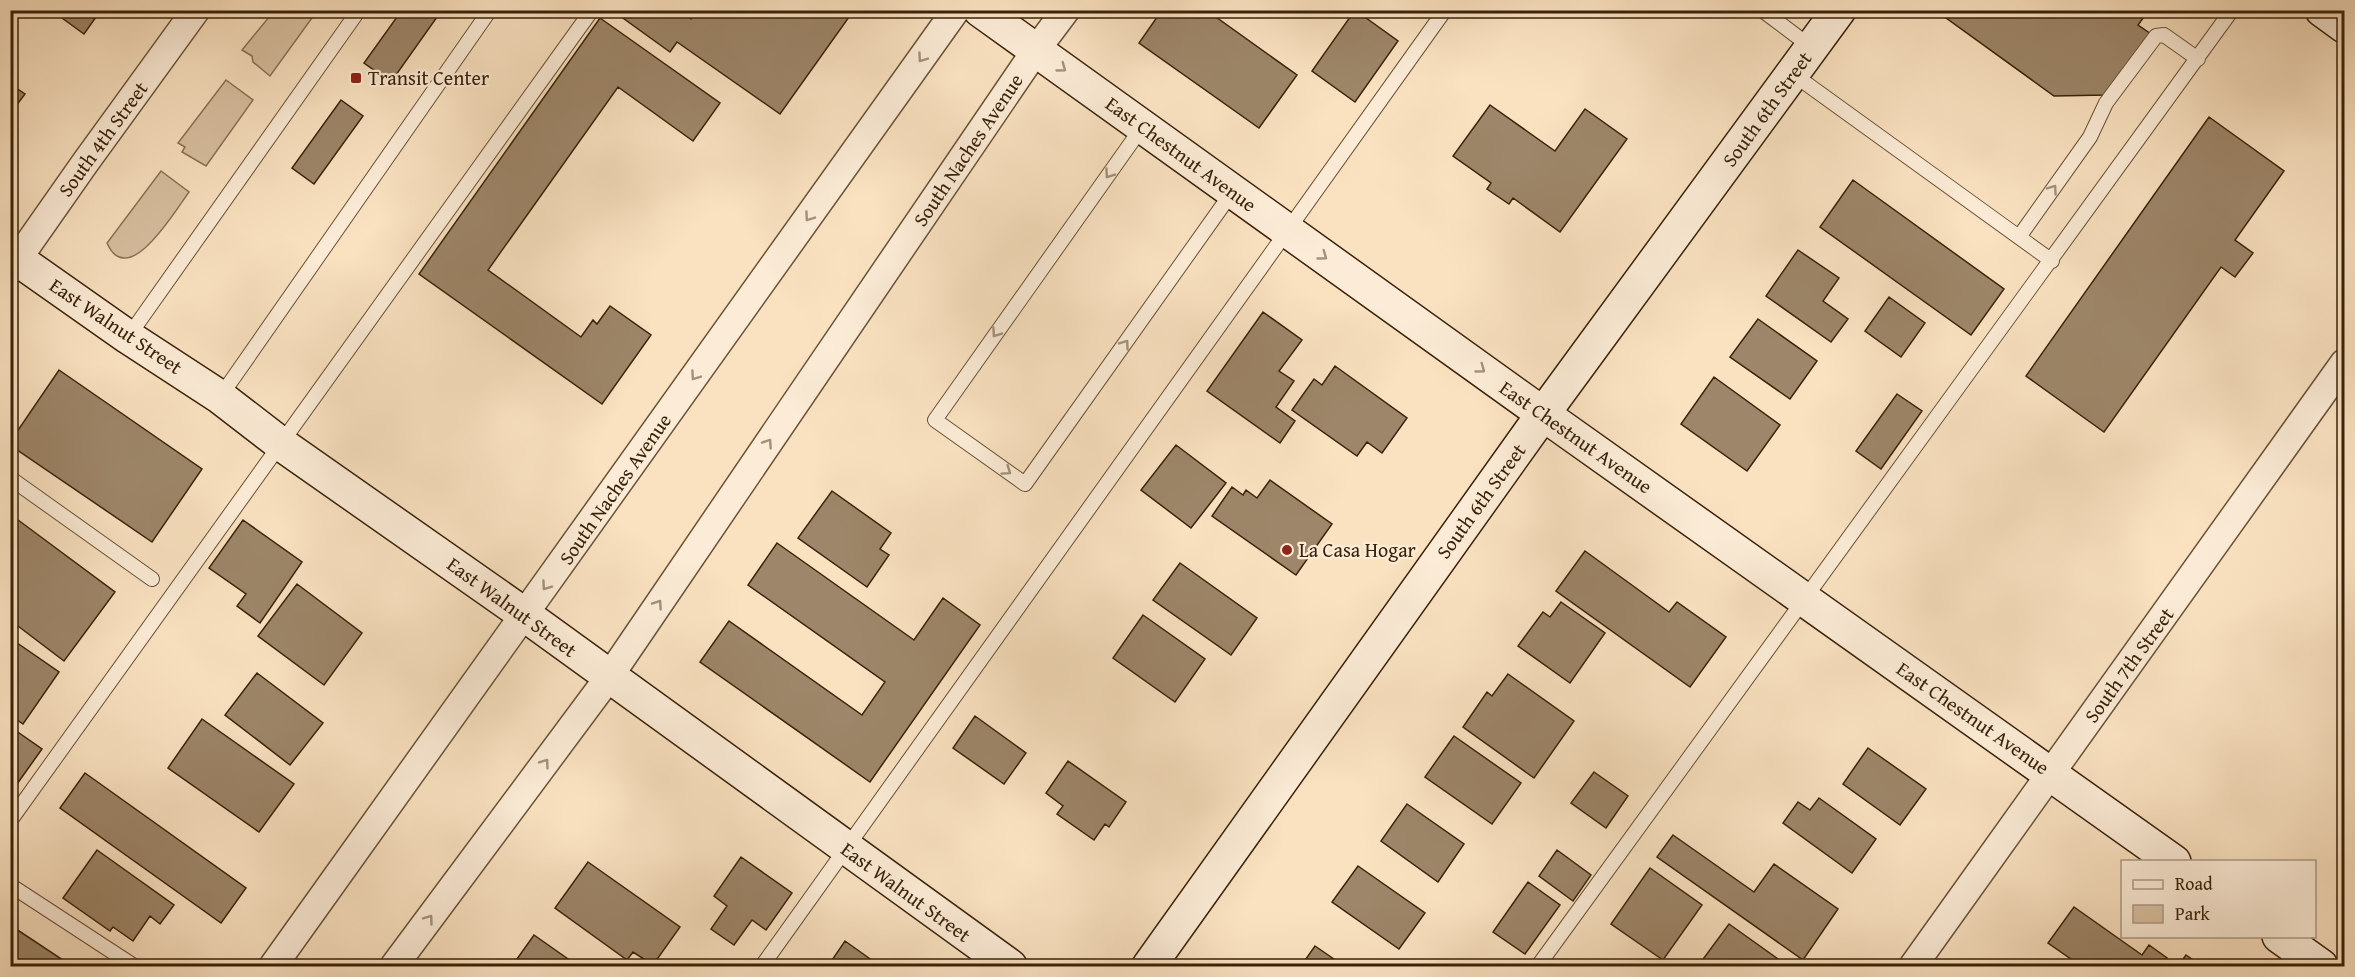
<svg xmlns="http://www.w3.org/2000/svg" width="2355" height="977" font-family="'Gentium Book Plus',serif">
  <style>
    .green { fill: #d9c1a2; stroke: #897256; stroke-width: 1.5 }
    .building { fill: #9d8669; stroke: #392209; stroke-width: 1.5 }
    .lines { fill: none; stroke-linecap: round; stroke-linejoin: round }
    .lane-casing { stroke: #695237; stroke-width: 16 }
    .street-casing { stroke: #695237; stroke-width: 30 }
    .secondary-casing { stroke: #392209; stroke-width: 36 }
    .lane { stroke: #fcecd7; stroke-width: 14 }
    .street { stroke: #fcecd7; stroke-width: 27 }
    .secondary { stroke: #fcecd7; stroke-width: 33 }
    .oneway { stroke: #a4917a }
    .poi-dot { fill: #8f2418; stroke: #fcecd7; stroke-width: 2 }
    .labels { text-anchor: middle; stroke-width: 4.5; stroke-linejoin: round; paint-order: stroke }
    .poi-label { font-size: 20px; fill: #392209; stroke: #fcecd7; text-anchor: start }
    .street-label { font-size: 20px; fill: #392209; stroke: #fcecd7 }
  </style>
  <rect width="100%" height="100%" fill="#fae2c1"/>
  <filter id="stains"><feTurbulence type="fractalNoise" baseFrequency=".00333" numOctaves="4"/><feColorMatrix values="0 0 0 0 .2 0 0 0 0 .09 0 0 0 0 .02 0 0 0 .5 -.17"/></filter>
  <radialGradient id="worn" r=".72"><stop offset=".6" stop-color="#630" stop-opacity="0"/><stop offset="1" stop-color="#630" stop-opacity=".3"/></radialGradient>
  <path class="green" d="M274 11H317L270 76 253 62 252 56 242 50Z
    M226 80 253 100 206 166 182 152 185 147 178 143Z
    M161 171 189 192C175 211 128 291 107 243Z"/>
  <path class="building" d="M51 10H101L84 34Z
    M402 10H442L391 82 364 63Z
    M618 10H679L691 19 697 10H854L780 114 677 42 670 52 616 13Z
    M1162 10H1206L1297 75 1259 128 1139 43Z
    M1355 10 1398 41 1355 102 1312 71Z
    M1935 10H2149L2138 25 2151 34 2107 95 2054 96Z
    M600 18 720 103 693 141 618 87 488 270 581 337 593 320 597 324 610 306 651 335 602 404 419 274Z
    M10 84 25 94 10 114Z
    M341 100 363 116 314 184 292 168Z
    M1490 105 1555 151 1585 109 1627 139 1560 232 1513 198 1509 204 1487 189 1491 183 1453 156Z
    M2209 117 2284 171 2235 240 2253 253 2235 277 2221 267 2104 432 2026 376Z
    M1853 180 2004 289 1971 335 1820 227Z
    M1798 250 1839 278 1823 301 1848 319 1831 342 1766 296Z
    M1889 297 1925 323 1901 357 1865 331Z
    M1263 312 1302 340 1279 371 1294 381 1276 407 1295 421 1280 443 1207 391Z
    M1758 319 1817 361 1790 399 1730 357Z
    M1335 366 1407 418 1382 453 1367 442 1357 456 1292 410 1314 379 1322 385Z
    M59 370 202 469 152 542 10 445V442Z
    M1714 377 1780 425 1747 471 1681 424Z
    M1897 394 1922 411 1881 469 1856 451Z
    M1176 445 1226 483 1191 528 1141 490Z
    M1270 480 1332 524 1296 575 1212 516 1232 487 1243 495 1246 490 1257 498Z
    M832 491 891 533 880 549 889 555 867 587 798 538Z
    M10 514 115 592 64 661 10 620Z
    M243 520 302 562 260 623 237 606 246 594 209 568Z
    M777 543 914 640 943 598 980 625 870 782 700 662 729 621 862 715 885 682 748 585Z
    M1585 551 1669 612 1677 602 1726 637 1690 687 1556 591Z
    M1180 563 1257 618 1231 655 1153 600Z
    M297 584 362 633 324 685 258 636Z
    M1561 602 1605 633 1570 683 1518 646 1543 612 1550 617Z
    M1143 615 1205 659 1175 702 1113 658Z
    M10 638 59 672 23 724 10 715Z
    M257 673 323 723 290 765 225 715Z
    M1508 674 1574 721 1534 778 1463 727 1487 692 1492 696Z
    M975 716 1026 753 1004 784 953 748Z
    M202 719 294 784 259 832 168 768Z
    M12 728 42 749 12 791 10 789Z
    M1454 736 1521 783 1492 824 1425 777Z
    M1868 748 1926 789 1900 825 1843 784Z
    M1068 761 1126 802 1109 827 1105 824 1094 840 1057 814 1063 806 1046 793Z
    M1594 772 1628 796 1606 828 1571 803Z
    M85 773 246 888 221 923 60 808Z
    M1819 798 1876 839 1852 873 1783 823 1798 802 1810 810Z
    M1407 804 1464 844 1438 882 1381 841Z
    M1673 835 1754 892 1774 864 1838 909 1803 960 1657 857Z
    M97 850 174 905 160 924 150 916 133 941 113 927 110 931 63 898Z
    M1557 850 1591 875 1573 901 1539 876Z
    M741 857 792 893 766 930 752 920 734 945 711 929 727 906 714 896Z
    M588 862 680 927 653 965 633 952 627 960 555 908Z
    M1358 866 1425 913 1399 949 1332 902Z
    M1650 868 1702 905 1663 960 1611 924Z
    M1528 882 1560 905 1525 954 1493 932Z
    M2074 907 2142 955 2149 945 2167 958 2161 966H2081L2048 943Z
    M1729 924 1788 966H1698Z
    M10 925 72 966H10Z
    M534 935 578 966H512Z
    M845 941 880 966H828Z
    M1315 946 1344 966H1301Z
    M2186 955 2202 966H2178Z"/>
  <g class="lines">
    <defs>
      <path id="lane" d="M1762 10 1811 47
        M1793 74 2052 261
        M1143 126 935 420 1025 484 1233 191
        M2019 237 2090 137 2106 103 2156 36 2164 35 2198 59
        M128 337 359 10
        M220 397 490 10
        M10 478 152 579
        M10 821 592 10
        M10 885 134 966
        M762 966 1445 10
        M1538 966 2232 10
        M2285 966 2297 949"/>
      <path id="street" d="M10 270 85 163 196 10
        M273 966 956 10
        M394 966 609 677 1036 50 1066 10
        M1913 966 2344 363"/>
      <path id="secondary" d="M980 10 1543 414 2174 862
        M2322 10 2344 26
        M10 254 128 337 220 397 281 444 525 615 1010 966
        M2279 936 2321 966
        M1149 966 1543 414 1839 10"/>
    </defs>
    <use href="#lane" class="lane-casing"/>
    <use href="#street" class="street-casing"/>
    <use href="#secondary" class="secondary-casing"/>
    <use href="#lane" class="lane"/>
    <use href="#street" class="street"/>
    <use href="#secondary" class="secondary"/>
  </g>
  <defs><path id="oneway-chevron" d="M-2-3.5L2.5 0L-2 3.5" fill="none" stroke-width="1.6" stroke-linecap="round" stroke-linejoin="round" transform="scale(1.5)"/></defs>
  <g class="oneway">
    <use href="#oneway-chevron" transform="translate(922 58) rotate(125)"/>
    <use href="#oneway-chevron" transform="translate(1062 68) rotate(36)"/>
    <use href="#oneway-chevron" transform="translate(1109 174) rotate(125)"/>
    <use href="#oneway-chevron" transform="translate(2053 189) rotate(-55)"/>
    <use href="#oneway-chevron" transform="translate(809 217) rotate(125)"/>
    <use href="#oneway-chevron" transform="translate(1323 256) rotate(36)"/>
    <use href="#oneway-chevron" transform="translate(996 333) rotate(125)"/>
    <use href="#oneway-chevron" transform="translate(1125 344) rotate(-55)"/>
    <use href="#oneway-chevron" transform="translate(1481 369) rotate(36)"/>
    <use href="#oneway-chevron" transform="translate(695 376) rotate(125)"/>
    <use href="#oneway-chevron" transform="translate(768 443) rotate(-56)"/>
    <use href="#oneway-chevron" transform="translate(1007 471) rotate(35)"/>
    <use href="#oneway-chevron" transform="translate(546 586) rotate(125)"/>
    <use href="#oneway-chevron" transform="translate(658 604) rotate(-56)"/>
    <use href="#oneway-chevron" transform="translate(545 763) rotate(-54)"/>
    <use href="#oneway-chevron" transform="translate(429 919) rotate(-54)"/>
  </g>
  <g class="poi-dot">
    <rect x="350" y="72" width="12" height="12" rx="3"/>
    <circle cx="1287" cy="550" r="6"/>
  </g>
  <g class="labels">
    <g class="poi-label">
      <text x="368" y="85">Transit Center</text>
      <text x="1299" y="557">La Casa Hogar</text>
    </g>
    <g class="street-label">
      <text transform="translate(1767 109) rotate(-54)" y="7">South 6th Street</text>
      <text transform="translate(103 139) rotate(-54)" y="7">South 4th Street</text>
      <text transform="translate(968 150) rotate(-56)" y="7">South Naches Avenue</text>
      <text transform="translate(1181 154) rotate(36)" y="7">East Chestnut Avenue</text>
      <text transform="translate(116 326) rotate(34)" y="7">East Walnut Street</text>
      <text transform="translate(1576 437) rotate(35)" y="7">East Chestnut Avenue</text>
      <text transform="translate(615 489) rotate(-55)" y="7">South Naches Avenue</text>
      <text transform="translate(1481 501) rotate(-54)" y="7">South 6th Street</text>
      <text transform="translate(512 607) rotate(36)" y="7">East Walnut Street</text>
      <text transform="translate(2129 665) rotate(-54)" y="7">South 7th Street</text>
      <text transform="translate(1973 718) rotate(35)" y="7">East Chestnut Avenue</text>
      <text transform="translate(906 892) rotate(36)" y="7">East Walnut Street</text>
    </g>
  </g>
  <rect width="2355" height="977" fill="none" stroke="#fae2c1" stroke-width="36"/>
  <rect x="12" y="12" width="2331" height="953" fill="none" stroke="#392209" stroke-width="3"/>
  <rect x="18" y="18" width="2319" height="941" fill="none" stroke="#392209" stroke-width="1.5"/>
  <rect x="2121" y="860" width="195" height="78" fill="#fcecd7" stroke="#ae9b85" stroke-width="1.5"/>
  <rect x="2133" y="880" width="30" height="9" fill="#fcecd7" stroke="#ae9b85" stroke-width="1.5"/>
  <text x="2175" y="890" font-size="18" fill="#392209">Road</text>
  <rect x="2133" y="905" width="30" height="18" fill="#d9c1a2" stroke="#ae9b85" stroke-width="1.5"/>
  <text x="2175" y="920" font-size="18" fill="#392209">Park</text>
  <rect width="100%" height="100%" filter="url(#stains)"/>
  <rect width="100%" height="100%" fill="url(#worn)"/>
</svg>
